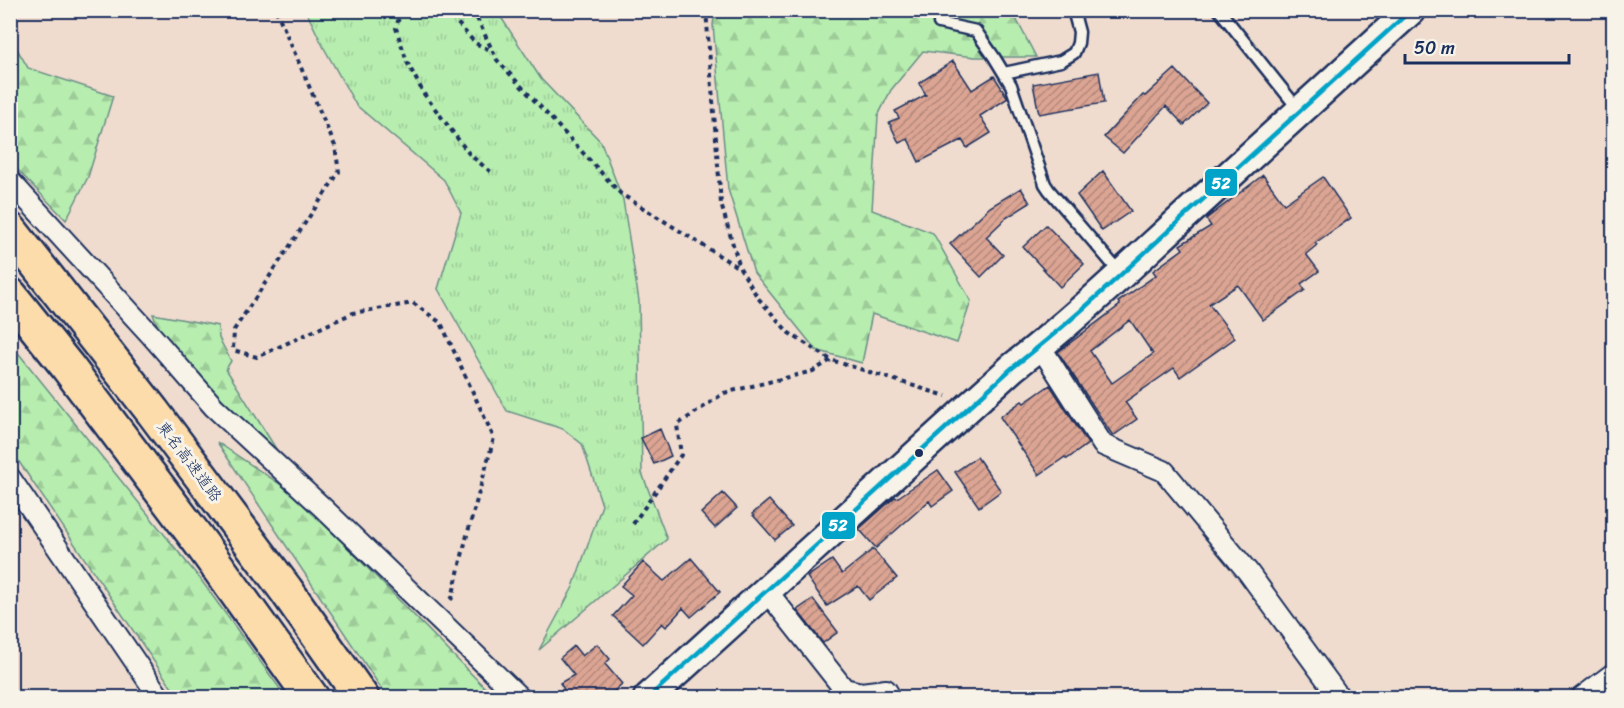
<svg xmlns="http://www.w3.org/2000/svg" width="1624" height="708" font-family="Sriracha,'Klee One',sans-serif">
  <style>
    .grass { fill: url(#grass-tufts); stroke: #698e86; stroke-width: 1.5 }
    .forest { fill: url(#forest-firs); stroke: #698e86; stroke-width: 1.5 }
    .building { fill: url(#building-hatch); stroke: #1b2f5e; stroke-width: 1.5; fill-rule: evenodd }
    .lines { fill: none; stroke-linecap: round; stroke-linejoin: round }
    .service-casing { stroke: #1b2f5e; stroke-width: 15 }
    .minor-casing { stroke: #1b2f5e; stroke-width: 24 }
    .secondary-casing { stroke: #1b2f5e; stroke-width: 33 }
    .motorway-casing { stroke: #1b2f5e; stroke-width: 38 }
    .path { stroke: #1b2f5e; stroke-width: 4; stroke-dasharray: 4.5 4.5; stroke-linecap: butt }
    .service { stroke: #f7f3e8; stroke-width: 10 }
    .minor { stroke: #f7f3e8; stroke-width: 20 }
    .secondary { stroke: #f7f3e8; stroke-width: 28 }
    .motorway { stroke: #fddcac; stroke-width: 33 }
    .bus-1-casing { stroke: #f7f3e8; stroke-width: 9 }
    .bus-1 { stroke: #01a3c8; stroke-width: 4.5 }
    .bus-dot { fill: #1b2f5e; stroke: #f7f3e8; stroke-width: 2 }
    .labels { text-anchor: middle; stroke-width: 6; stroke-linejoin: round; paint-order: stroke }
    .street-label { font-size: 16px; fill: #1b2f5e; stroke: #f7f3e8 }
    .line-badge { stroke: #f7f3e8; stroke-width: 2 }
    .badge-label { font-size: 16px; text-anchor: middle; font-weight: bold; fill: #fff }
  </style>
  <defs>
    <pattern id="grass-tufts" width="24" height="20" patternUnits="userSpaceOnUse" patternTransform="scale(1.5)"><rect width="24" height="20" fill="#b7edaf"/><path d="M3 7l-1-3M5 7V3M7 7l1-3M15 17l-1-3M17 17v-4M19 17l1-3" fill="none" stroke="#9dcc99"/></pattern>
    <pattern id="forest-firs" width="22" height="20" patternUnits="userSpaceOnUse" patternTransform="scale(1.5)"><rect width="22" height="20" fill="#b7edaf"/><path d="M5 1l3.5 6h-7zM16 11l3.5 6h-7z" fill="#9dcc99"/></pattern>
    <pattern id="building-hatch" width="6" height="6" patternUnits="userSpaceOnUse" patternTransform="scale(1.5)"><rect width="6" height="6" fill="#dca593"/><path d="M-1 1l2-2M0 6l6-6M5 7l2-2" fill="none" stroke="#b2877b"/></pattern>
  </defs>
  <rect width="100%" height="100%" fill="#efdcce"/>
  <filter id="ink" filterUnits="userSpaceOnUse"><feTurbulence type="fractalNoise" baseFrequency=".0167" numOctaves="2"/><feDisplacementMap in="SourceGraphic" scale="12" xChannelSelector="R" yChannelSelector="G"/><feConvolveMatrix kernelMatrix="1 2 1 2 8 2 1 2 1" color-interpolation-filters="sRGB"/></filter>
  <g filter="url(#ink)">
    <path class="grass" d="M306 11H497L541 79 601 142 623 200 639 301 642 473 667 539 539 650 573 587 602 505 582 444 563 429 507 411 438 289 461 213 444 180 356 105 324 48Z"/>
    <path class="forest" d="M715 11H1012L1036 57H975L923 51 891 90 878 116 872 210 933 233 971 301 957 343 872 314 862 363 816 350 754 273 728 189 713 25Z
      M10 37 28 68 113 96 88 177 66 220 11 163Z
      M153 314 218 326 219 338 231 361 226 369 278 452 224 408 160 333Z
      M11 344 201 580 286 697H178L11 450Z
      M217 442 296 495 494 697H387Z"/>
    <path class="building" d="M953 61 972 90 994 76 1008 98 980 116 991 133 967 148 962 140 919 162 908 139 899 143 889 122 899 118 895 111 926 95 919 83Z
      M1175 69 1207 103 1184 125 1166 106 1123 153 1104 137 1143 95 1145 96Z
      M1099 72 1104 103 1039 114 1033 84Z
      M1103 171 1131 211 1102 231 1077 195Z
      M1263 175 1284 204 1323 177 1351 218 1315 243 1317 245 1306 254 1319 271 1301 284 1305 290 1263 320 1238 285 1209 304 1235 338 1180 377 1174 368 1125 402 1137 419 1113 436 1058 352 1120 305 1118 302 1156 275 1153 271 1183 249 1180 245 1211 226 1206 219ZM1130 320 1153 354 1112 383 1090 351Z
      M1021 188 1030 203 1006 218 986 237 1003 255 981 277 950 244 990 207Z
      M1046 225 1084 264 1060 287 1023 247Z
      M1050 385 1088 444 1067 459 1065 457 1039 475 1000 417 1022 401 1024 403Z
      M660 429 671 456 654 464 641 438Z
      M977 457 1001 491 979 507 955 472Z
      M938 470 953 491 932 506 929 501 876 548 859 529 895 497 897 498Z
      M723 493 737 508 715 528 701 513Z
      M769 500 792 526 775 540 752 514Z
      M873 549 897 578 869 600 858 586 827 606 807 577 832 560 842 574Z
      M691 558 720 592 691 617 683 608 666 627 662 623 643 644 613 616 632 595 621 586 643 562 664 581Z
      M813 599 838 632 823 643 797 610Z
      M597 644 610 659 605 664 622 684 606 698H569L560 683 574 675 560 658 574 646 582 656Z"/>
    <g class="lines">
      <defs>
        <path id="service" d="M1219 10 1299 110
          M939 23 976 31 994 57 1011 85 1045 184 1049 190 1121 274
          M1004 73 1061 61 1074 53 1078 43 1079 32 1073 10"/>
        <path id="minor" d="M10 181 150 334 214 407 321 506 520 698
          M1040 346 1103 445 1164 471 1248 572 1340 698
          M10 478 160 698
          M766 590 844 689 861 693 886 690 891 698
          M1581 698 1614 673"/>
        <path id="secondary" d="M648 698 1012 368C1074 320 1131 265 1189 212 1263 144 1337 77 1411 10"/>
        <path id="motorway" d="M10 230 153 412 286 590 362 698
          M10 295 67 366 202 545 312 698"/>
      </defs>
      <use href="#service" class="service-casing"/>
      <use href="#minor" class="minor-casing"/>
      <use href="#secondary" class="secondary-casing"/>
      <use href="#motorway" class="motorway-casing"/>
      <path class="path" d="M276 10 335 146 339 172 234 330 233 350 257 357 353 313 413 303 441 323 494 438 466 539 452 598 448 603
        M401 10 396 28 407 62 424 94 470 155 491 172
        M446 10 475 43 492 51
        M473 10 497 60 621 194 739 268
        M706 10 721 204 740 268 758 298 789 333 831 360 946 396
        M633 524 681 455 677 425 724 393 813 371 831 360"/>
      <use href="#service" class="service"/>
      <use href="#minor" class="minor"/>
      <use href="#secondary" class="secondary"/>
      <use href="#motorway" class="motorway"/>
      <defs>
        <path id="bus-1" d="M648 698 1012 368C1074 320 1131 265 1189 212 1263 144 1337 77 1411 10"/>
      </defs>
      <use href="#bus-1" class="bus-1-casing"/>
      <use href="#bus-1" class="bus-1"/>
    </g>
  </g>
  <circle class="bus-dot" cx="919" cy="453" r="5"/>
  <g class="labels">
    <g class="street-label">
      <text transform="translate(190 461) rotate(53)" y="6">東名高速道路</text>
    </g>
  </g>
  <g class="line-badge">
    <rect x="1204" y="168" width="34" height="29" rx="6" fill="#01a3c8"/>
    <rect x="821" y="511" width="35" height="29" rx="6" fill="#01a3c8"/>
  </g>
  <g class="badge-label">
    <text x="1221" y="189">52</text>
    <text x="838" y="531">52</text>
  </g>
  <rect width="1624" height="708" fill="none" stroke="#f7f3e8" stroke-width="36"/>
  <rect x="18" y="18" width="1588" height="672" fill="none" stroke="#1b2f5e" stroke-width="2" filter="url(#ink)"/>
  <path d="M1405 54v9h164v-9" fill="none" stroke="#1b2f5e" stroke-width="3"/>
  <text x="1414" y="54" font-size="18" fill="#1b2f5e" stroke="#f7f3e8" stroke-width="4.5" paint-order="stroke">50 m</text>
</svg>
